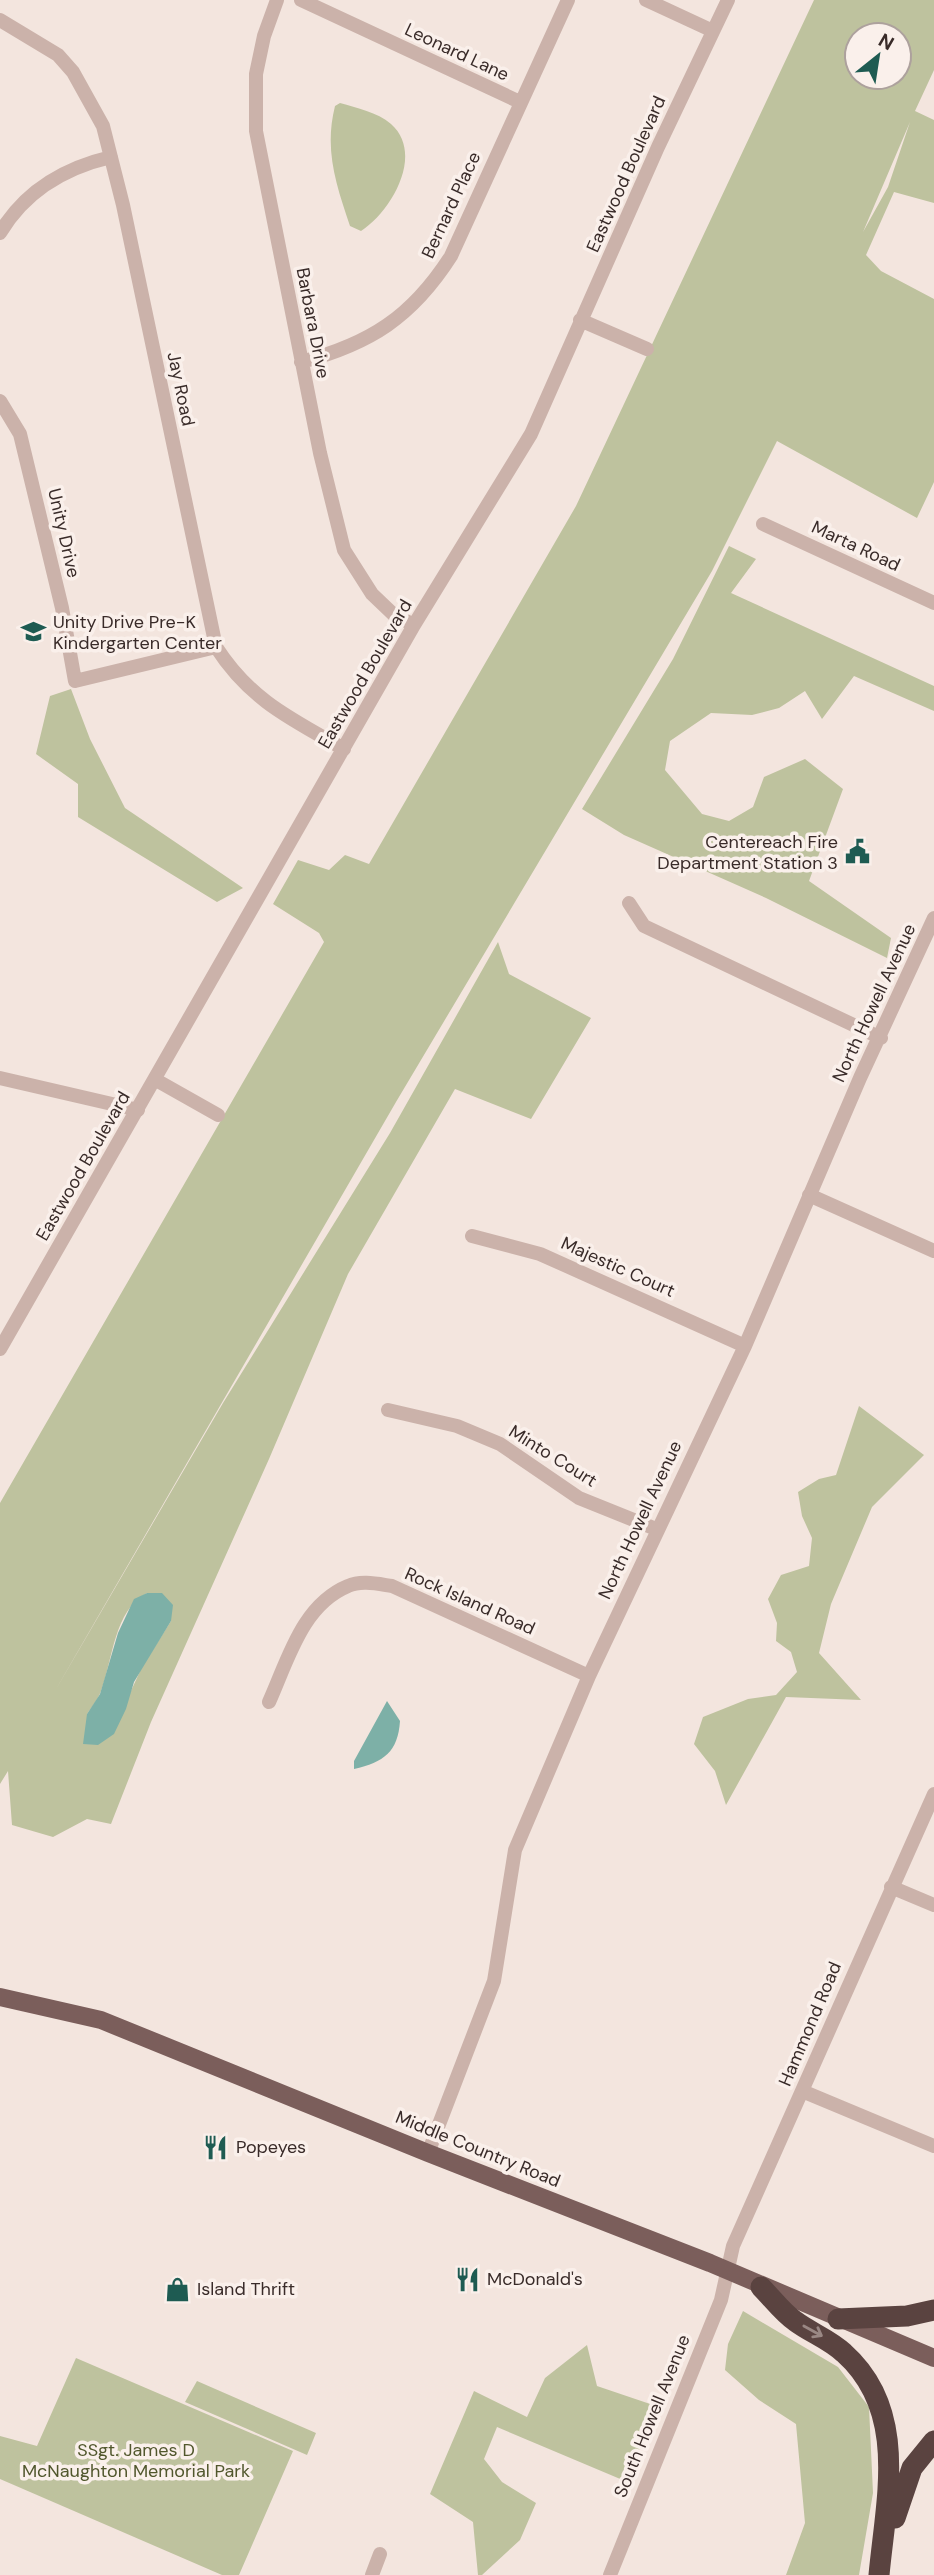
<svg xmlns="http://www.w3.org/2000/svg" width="934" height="2575" font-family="'DM Sans',sans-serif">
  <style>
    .green { fill: #bec29e; fill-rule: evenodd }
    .water { fill: #7db0a7 }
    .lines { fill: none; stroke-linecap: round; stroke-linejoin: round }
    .minor { stroke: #cbb2aa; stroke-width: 14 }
    .major { stroke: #7b5e5b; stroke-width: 18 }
    .highway { stroke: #5a4340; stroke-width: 21 }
    .oneway { stroke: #9a8884 }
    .labels { text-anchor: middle; stroke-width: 7; stroke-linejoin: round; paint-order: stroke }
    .street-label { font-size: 18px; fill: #392b29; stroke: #faf0eb }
    .poi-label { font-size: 18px; fill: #392b29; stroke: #faf0eb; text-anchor: start }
    .park-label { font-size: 18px; fill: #51572d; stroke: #faf0eb }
  </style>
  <rect width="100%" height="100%" fill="#f3e5de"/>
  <path class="green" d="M814 0H934V70L915 111 934 120V203L894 192 866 255 881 271 934 299V482L917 518 777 441 712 571 396 1102 52 1696 223 1403 390 1133 498 942 509 974 591 1018 531 1119 455 1089 348 1274 269 1459 151 1722 111 1824 87 1819 53 1837 12 1825 8 1771 0 1784V1503L324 942 319 933 273 904 298 860 329 870 345 855 369 864 576 506ZM857 35H899V77H857ZM910 122 888 187 863 232ZM147 1593 171 1621 142 1667 130 1693 87 1714C92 1707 98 1699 101 1691 113 1659 114 1610 147 1593Z
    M340 103C357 108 377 112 391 124 425 154 391 212 361 231L350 226C336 184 324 150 335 106Z
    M729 546 756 559 731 593 934 686V711L854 676 822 719 805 691 779 708 752 715 711 713 670 741 665 770 702 814 729 821 753 807 764 777 805 759 843 789 809 881 891 938 887 958 766 898 624 835 582 809 673 659Z
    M71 689 90 739 125 808 243 888 217 902 78 817V784L36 754 50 696Z
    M859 1406 924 1455 872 1507 831 1604 819 1653 861 1700 786 1697 726 1805 715 1771 694 1744 703 1717 748 1699 776 1695 797 1672 791 1652 776 1641 777 1623 768 1599 781 1575 809 1566 812 1538 802 1516 798 1492 819 1479 836 1475Z
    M743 2311 838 2367 869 2407 873 2493 859 2575H786L805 2523 796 2424 759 2400 725 2370 728 2344Z
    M587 2345 597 2386 659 2407 625 2481 497 2427 484 2459 502 2482 536 2503 520 2540 482 2575H478L473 2522 430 2494 474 2391 527 2417 545 2378Z
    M76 2358 293 2451 239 2575H222L0 2479V2436L37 2446Z
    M197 2381 316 2433 307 2455 185 2402Z"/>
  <path class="water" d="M147 1593H162L173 1605 171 1621 134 1682 126 1709 114 1734 98 1745 83 1744 87 1714 100 1694 118 1633 134 1599Z
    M387 1701 400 1721C398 1752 384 1762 354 1769V1761Z"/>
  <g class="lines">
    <path class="minor" d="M277 0 264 36 256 74V131L320 453 344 550 372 594 394 615 414 625
      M301 0 520 102
      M646 0 713 31
      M0 20 58 55 73 72 103 126 123 205 216 647C250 700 291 719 344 749
      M0 233C25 191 64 168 111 157
      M580 320 647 349
      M301 362C370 344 412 317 451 256L568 0
      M0 401 20 434 62 608 75 681 216 647
      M763 524 934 603
      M629 903 644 926 881 1038
      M0 1078 138 1110
      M156 1080 218 1115
      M809 1195 934 1251
      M472 1236 540 1254 745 1346
      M0 1349 414 625 531 434 658 147 728 0
      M388 1410 457 1426 500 1444 579 1498 656 1529
      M269 1702C288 1660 302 1605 348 1586 361 1580 378 1584 392 1586L589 1676
      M891 1887 934 1905
      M802 2091 934 2146
      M428 2153 494 1981 515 1850 589 1676 745 1346 860 1078 934 918
      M372 2575 380 2554
      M610 2575 721 2300 733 2246 934 1794"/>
    <path class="major" d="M0 1997 101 2020 428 2153 710 2263 934 2358"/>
    <path class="highway" d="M761 2287C772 2298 783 2313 795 2321 811 2333 829 2339 844 2353 909 2411 886 2499 879 2575
      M838 2319 907 2316 934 2310
      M895 2518 912 2468 934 2441"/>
  </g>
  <defs><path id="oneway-shaft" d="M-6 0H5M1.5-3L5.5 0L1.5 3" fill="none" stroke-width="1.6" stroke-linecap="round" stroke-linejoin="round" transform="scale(1.75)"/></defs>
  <use class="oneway" href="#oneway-shaft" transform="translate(813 2331) rotate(29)"/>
  <defs>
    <symbol id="school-bare" viewBox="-9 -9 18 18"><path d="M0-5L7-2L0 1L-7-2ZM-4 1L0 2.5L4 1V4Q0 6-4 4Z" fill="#1e5b52" stroke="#faf0eb" stroke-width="2.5" paint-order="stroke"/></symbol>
    <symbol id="civic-bare" viewBox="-9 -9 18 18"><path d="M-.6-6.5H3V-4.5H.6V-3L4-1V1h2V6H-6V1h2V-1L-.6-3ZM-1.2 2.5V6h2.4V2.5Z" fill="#1e5b52" stroke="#faf0eb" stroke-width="2.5" paint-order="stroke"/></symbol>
    <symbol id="restaurant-bare" viewBox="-9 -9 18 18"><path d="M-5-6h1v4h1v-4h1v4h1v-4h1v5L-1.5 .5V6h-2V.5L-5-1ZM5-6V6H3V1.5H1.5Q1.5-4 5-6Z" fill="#1e5b52" stroke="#faf0eb" stroke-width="2.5" paint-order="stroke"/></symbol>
    <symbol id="shop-bare" viewBox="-9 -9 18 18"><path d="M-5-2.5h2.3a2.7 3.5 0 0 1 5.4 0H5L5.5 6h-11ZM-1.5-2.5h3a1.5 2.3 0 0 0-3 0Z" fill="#1e5b52" stroke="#faf0eb" stroke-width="2.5" paint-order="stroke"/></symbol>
  </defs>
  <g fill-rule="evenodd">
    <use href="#school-bare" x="16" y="614" width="35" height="35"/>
    <use href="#civic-bare" x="840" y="834" width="35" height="35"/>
    <use href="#restaurant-bare" x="198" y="2130" width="35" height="35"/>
    <use href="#restaurant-bare" x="450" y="2262" width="35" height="35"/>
    <use href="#shop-bare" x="160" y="2272" width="35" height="35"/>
  </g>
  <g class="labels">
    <g class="street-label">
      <text transform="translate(457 52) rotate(25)" y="6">Leonard Lane</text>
      <text transform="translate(626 174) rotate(-66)" y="6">Eastwood Boulevard</text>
      <text transform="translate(451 205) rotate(-65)" y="6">Bernard Place</text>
      <text transform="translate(313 323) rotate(79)" y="6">Barbara Drive</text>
      <text transform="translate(181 389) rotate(78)" y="6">Jay Road</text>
      <text transform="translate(64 533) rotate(77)" y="6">Unity Drive</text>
      <text transform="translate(856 546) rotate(25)" y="6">Marta Road</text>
      <text transform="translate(365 674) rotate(-60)" y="6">Eastwood Boulevard</text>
      <text transform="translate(874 1003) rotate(-65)" y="6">North Howell Avenue</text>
      <text transform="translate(83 1166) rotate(-60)" y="6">Eastwood Boulevard</text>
      <text transform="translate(618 1267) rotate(24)" y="6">Majestic Court</text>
      <text transform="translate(553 1456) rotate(32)" y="6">Minto Court</text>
      <text transform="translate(640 1520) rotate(-65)" y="6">North Howell Avenue</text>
      <text transform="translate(470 1601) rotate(24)" y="6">Rock Island Road</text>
      <text transform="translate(810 2024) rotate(-67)" y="6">Hammond Road</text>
      <text transform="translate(478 2149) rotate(22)" y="6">Middle Country Road</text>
      <text transform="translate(652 2416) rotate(-68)" y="6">South Howell Avenue</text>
    </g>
    <g class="poi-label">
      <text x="53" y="628">Unity Drive Pre-K<tspan x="53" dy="21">Kindergarten Center</tspan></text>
      <text x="838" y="848" text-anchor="end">Centereach Fire<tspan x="838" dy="21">Department Station 3</tspan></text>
      <text x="236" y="2153">Popeyes</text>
      <text x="487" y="2285">McDonald's</text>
      <text x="197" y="2295">Island Thrift</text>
    </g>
    <g class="park-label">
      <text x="136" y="2456">SSgt. James D<tspan x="136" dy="21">McNaughton Memorial Park</tspan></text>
    </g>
  </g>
  <g transform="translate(878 56) rotate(30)"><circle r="33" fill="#faf0eb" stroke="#ada19d" stroke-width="2"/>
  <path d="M0-5L12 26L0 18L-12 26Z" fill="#1e5b52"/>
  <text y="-10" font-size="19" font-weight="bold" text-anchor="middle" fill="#392b29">N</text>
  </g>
</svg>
